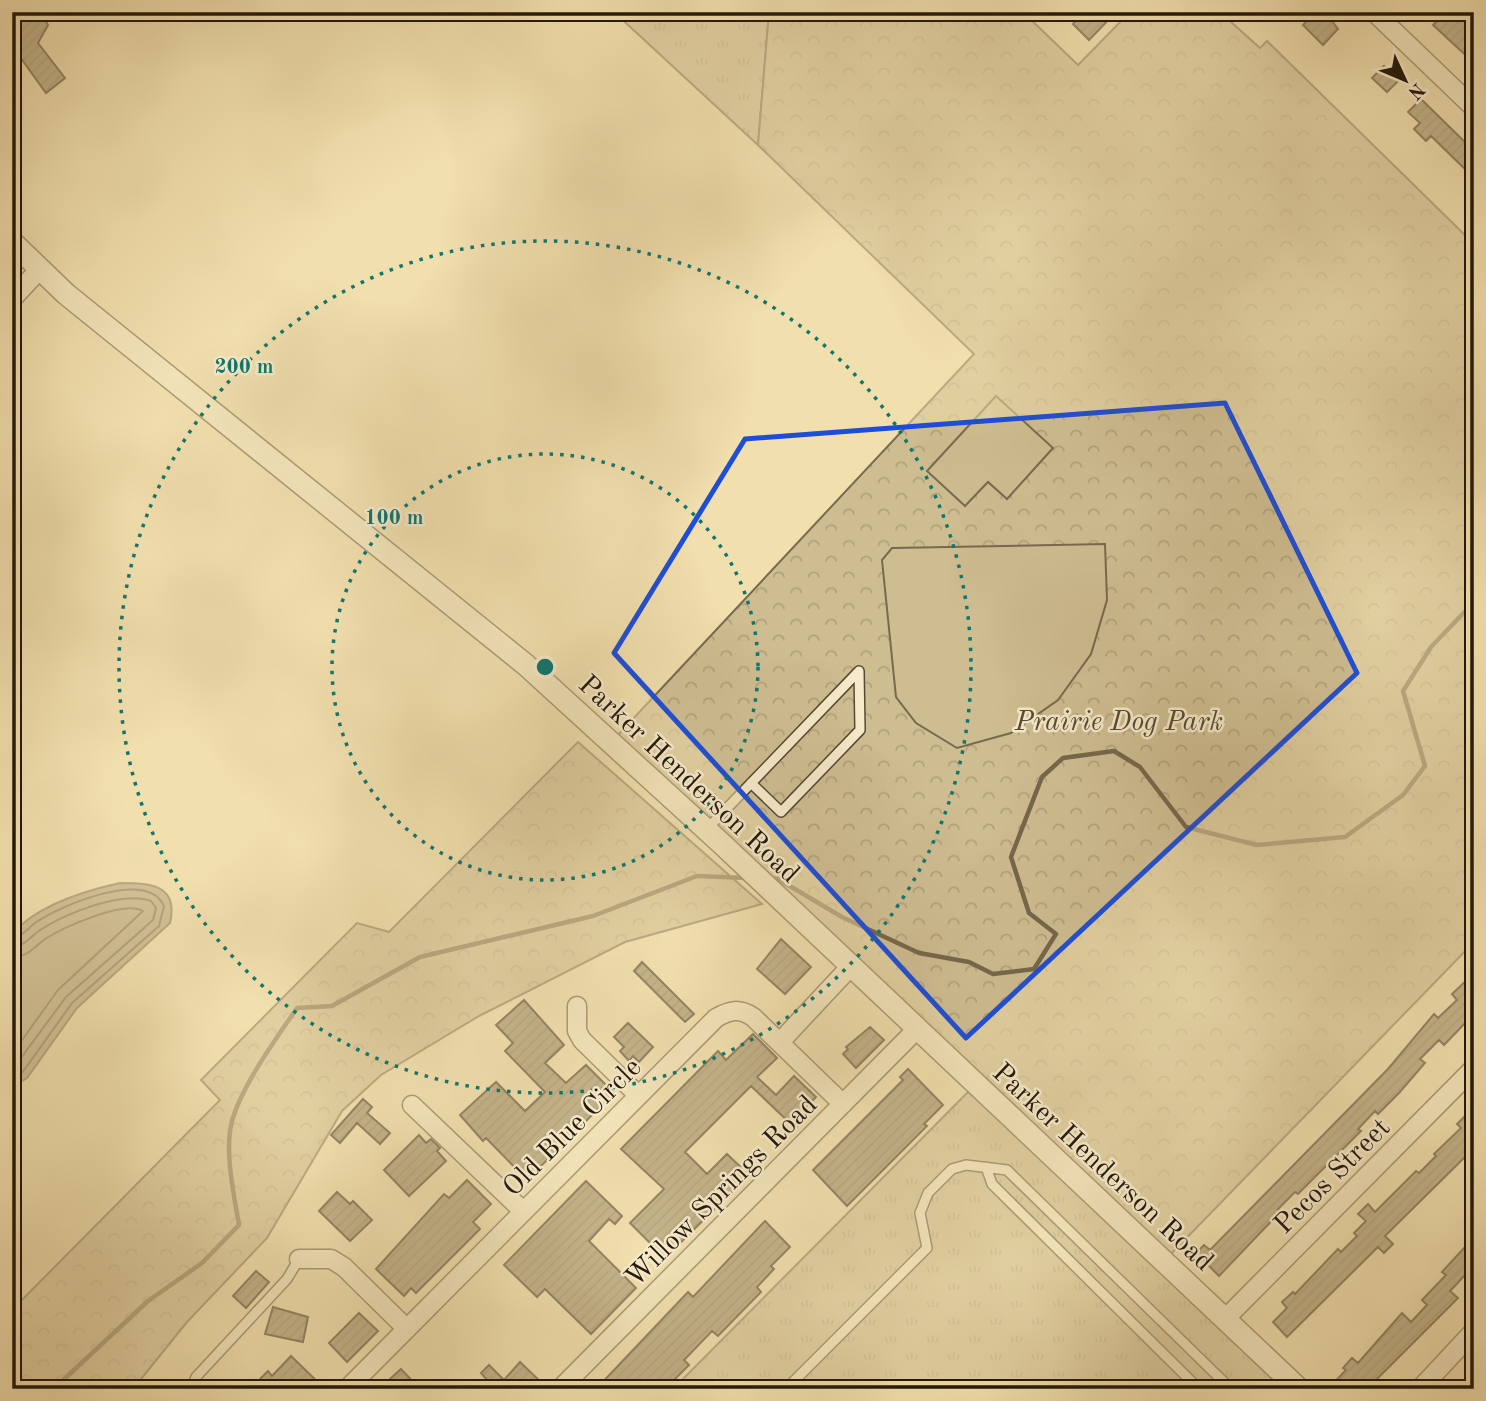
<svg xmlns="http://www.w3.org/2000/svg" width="1486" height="1401" font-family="'Old Standard TT',serif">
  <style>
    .grass { fill: url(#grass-tufts); stroke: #786a4e; stroke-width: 2 }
    .forest { fill: url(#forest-crowns); stroke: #786a4e; stroke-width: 2 }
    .garden { fill: #cebd91; stroke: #786a4e; stroke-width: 2 }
    .water { fill: #ab9b76; stroke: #75674b; stroke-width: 2 }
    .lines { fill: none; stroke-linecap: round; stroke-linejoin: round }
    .shore { stroke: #675a40; stroke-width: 2 }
    .stream { stroke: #75674b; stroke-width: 4.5 }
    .building { fill: url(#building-hatch); stroke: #23180a; stroke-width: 2 }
    .service-casing { stroke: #564a33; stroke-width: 12 }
    .minor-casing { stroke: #564a33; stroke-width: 21 }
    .tertiary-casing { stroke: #564a33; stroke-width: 24 }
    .service { stroke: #f6eaca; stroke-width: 9 }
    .minor { stroke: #f6eaca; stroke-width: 18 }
    .tertiary { stroke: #f6eaca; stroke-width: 21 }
    .marked { fill: none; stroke: #1d4ed8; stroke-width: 5; stroke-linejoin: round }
    .ring { fill: none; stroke: #0f766e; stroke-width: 3.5; stroke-dasharray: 3.5 7 }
    .labels { text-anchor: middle; stroke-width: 5; stroke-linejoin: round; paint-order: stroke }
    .park-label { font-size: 28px; font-style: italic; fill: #564a32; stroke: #f6eaca }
    .street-label { font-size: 28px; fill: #23180a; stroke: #f6eaca }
    .centre { fill: #0f766e; stroke: #f6eaca; stroke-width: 3.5 }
    .ring-label { font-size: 21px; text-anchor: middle; font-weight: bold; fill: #0f766e; stroke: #f6eaca; stroke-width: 5; stroke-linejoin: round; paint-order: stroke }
  </style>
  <defs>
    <pattern id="grass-tufts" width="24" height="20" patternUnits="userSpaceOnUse" patternTransform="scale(1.75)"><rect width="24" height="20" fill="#cebd91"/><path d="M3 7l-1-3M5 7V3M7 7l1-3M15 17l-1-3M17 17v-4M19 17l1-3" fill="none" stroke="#b1a27c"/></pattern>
    <pattern id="forest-crowns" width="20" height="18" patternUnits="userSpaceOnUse" patternTransform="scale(1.75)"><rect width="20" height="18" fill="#cebd91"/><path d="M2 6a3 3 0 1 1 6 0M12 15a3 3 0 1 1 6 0" fill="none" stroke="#b1a27c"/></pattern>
    <pattern id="building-hatch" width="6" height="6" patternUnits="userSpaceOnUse" patternTransform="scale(1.75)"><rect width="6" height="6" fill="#8e7f5f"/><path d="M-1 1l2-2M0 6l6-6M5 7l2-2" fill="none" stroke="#74674d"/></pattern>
  </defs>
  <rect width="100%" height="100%" fill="#f1dfad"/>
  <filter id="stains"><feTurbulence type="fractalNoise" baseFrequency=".00286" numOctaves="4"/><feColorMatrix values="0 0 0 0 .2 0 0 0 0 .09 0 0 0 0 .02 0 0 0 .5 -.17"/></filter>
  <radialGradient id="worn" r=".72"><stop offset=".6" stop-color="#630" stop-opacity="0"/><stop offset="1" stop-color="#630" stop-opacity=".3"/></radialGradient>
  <path class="grass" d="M614 12H769L758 145Z
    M970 1090 1283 1389H673Z"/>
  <path class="forest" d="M769 12H1023L1078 65 1130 12H1220L1260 48 1267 41 1474 244V942L1170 1255 616 737 974 354 758 145Z
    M578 742 762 904 625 942 479 1016 381 1075 342 1111 267 1238 187 1322 133 1389H12V1310L220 1100 201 1080 357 923 389 932Z"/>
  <path class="garden" d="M996 396 1053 448 1007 499 988 482 965 506 927 471Z
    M1105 544 1107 600 1091 654 1058 700 1011 733 957 748 916 723 896 697 882 560 892 548Z"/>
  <path class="water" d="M120 883C149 883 179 884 170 923L77 1008 27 1078 12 1087V934C37 905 84 891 120 883Z"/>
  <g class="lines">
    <path class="shore" d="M12 938C22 937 27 929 35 923 59 906 147 868 164 906L159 926 72 1003 22 1073 12 1079
      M12 947C25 946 30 937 40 930 65 914 122 890 151 901L156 908 153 920 66 997 12 1070
      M12 957C28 957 33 948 45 939 64 927 124 900 143 911L58 990 12 1054"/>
    <path class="stream" d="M770 878 778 879 842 917 919 953 969 962 993 974 1034 969 1056 934 1029 913 1011 857 1042 777 1063 758 1114 751 1140 767 1186 827 1257 845 1345 837 1403 795 1425 766 1403 691 1431 647 1474 602
      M57 1389 60 1383 148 1301 202 1263 239 1225C234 1195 224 1151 232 1121 242 1085 276 1039 297 1008L332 1006 420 957 593 916 697 876 747 878"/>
  </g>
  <path class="building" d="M27 12H48L44 18 48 25 38 43 65 78 46 93 20 57 12 67V32Z
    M1084 12H1116L1089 40 1073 24Z
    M1315 12H1325L1338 29 1323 45 1303 25Z
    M1445 12H1468L1474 18V63L1433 25Z
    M1384 66 1399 80 1387 92 1372 78Z
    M1421 99 1474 151V178L1431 136 1426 141 1414 129 1420 123 1408 112Z
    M781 939 811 967 785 994 757 969Z
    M642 962 694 1014 685 1022 634 971Z
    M1474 973V1026L1468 1020 1444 1045 1439 1040 1420 1059 1425 1063 1399 1093 1378 1114 1375 1111 1358 1129 1361 1131 1298 1194 1295 1192 1278 1209 1281 1211 1219 1276 1196 1253 1204 1245 1210 1250 1388 1069 1434 1014 1438 1018 1457 1000 1452 994Z
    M524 1000 564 1045 545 1063 566 1083 586 1065 614 1093 527 1180 486 1138 483 1141 460 1115 496 1082 525 1111 545 1092 505 1051 513 1043 496 1025Z
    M628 1023 653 1047 639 1062 633 1056 629 1061 620 1051 624 1047 614 1037Z
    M870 1027 884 1040 856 1068 843 1054 848 1049 846 1047Z
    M753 1034 777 1058 757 1077 776 1095 794 1076 816 1097 798 1115 803 1120 795 1128 751 1086 685 1152 707 1174 727 1154 749 1175 665 1258 630 1223 664 1189 621 1149 718 1051 726 1060Z
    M908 1069 943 1105 924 1124 927 1126 847 1206 813 1170 903 1080 900 1077Z
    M363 1099 372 1107 367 1113 390 1133 380 1144 357 1123 340 1143 331 1135Z
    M1474 1107V1148L1385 1236 1393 1244 1384 1253 1378 1247 1287 1337 1273 1322 1287 1308 1282 1302 1293 1292 1295 1294 1338 1249 1341 1252 1357 1236 1354 1233 1366 1221 1358 1214 1368 1204 1375 1212 1416 1171 1419 1173 1436 1156 1434 1154 1461 1128 1457 1124Z
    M419 1135 426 1143 431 1139 440 1148 437 1151 446 1161 409 1196 384 1170Z
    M467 1180 491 1204 473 1222 480 1229 416 1293 411 1288 404 1296 376 1269 444 1194 449 1198Z
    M586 1181 622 1216 615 1224 609 1219 589 1241 636 1288 591 1334 545 1289 537 1297 504 1265Z
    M337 1192 350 1204 353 1201 372 1220 350 1241 319 1211Z
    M765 1221 790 1247 771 1266 774 1269 757 1287 761 1292 718 1336 712 1331 684 1360 689 1365 665 1389H596L688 1292 693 1297Z
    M1465 1247 1474 1255V1281L1466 1274 1450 1291 1458 1298 1367 1389H1328L1346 1370 1343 1368 1352 1358 1358 1363 1402 1313 1411 1322 1427 1305 1422 1300 1446 1275 1442 1272Z
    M256 1271 269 1282 246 1308 233 1296Z
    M273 1307 308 1317 303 1342 265 1334Z
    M359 1313 378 1331 347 1362 329 1343Z
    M291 1356 325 1389H270L260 1379 268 1371 272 1376Z
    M520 1362 542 1383 537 1389H495L481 1373 489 1365 504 1380Z
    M401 1369 420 1389H379Z"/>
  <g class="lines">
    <defs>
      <path id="service" d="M751 783 781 812 860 730 859 671
        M707 829 859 671
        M986 1167 992 1184 1199 1389
        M191 1389 196 1377 287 1279 299 1259
        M786 1389 927 1248 920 1213 928 1193 952 1169 966 1165 1007 1170 1231 1389"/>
      <path id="minor" d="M1374 12 1474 108
        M12 299 39 270
        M577 1006V1031L582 1040 638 1095
        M780 1042 851 966
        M412 1105 523 1211
        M299 1259H331L344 1267 407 1329
        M1225 1319 1474 1068
        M347 1389 716 1018C730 1010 739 1008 753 1017L843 1104
        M560 1389 917 1029
        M1420 1389 1474 1331"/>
      <path id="tertiary" d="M12 242 66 294 526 665 722 844 1299 1389"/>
    </defs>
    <use href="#service" class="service-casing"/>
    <use href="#minor" class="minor-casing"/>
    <use href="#tertiary" class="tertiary-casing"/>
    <use href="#service" class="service"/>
    <use href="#minor" class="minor"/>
    <use href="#tertiary" class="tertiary"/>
  </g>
  <path d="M0 0H1486V1401H0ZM1225 403 1357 673 966 1038 614 653 745 439Z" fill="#f1dfad" fill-opacity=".55" fill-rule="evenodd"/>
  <path class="marked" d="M1225 403 1357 673 966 1038 614 653 745 439Z"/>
  <g class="ring">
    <circle cx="545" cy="667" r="213"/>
    <circle cx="545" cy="667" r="426"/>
  </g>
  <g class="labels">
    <g class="park-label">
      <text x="1119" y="730">Prairie Dog Park</text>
    </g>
    <g class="street-label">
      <text transform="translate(690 778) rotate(43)" y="10">Parker Henderson Road</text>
      <text transform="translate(571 1126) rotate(-45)" y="10">Old Blue Circle</text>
      <text transform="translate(1104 1166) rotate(43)" y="10">Parker Henderson Road</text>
      <text transform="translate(1331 1175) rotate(-45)" y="10">Pecos Street</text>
      <text transform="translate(720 1190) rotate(-45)" y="10">Willow Springs Road</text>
    </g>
  </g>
  <circle cx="545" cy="667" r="10" class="centre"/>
  <g class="ring-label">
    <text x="244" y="373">200 m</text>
    <text x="394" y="524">100 m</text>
  </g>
  <rect width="1486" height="1401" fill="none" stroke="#f1dfad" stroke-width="42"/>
  <rect x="14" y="14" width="1458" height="1373" fill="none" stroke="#23180a" stroke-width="3.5"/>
  <rect x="21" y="21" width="1444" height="1359" fill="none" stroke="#23180a" stroke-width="2"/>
  <g transform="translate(1405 80) rotate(134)" stroke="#f6eaca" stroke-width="5" paint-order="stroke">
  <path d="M0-5L12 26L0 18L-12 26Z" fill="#23180a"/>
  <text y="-10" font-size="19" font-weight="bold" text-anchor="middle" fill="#23180a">N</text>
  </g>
  <rect width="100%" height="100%" filter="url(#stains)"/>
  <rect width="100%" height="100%" fill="url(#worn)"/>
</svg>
